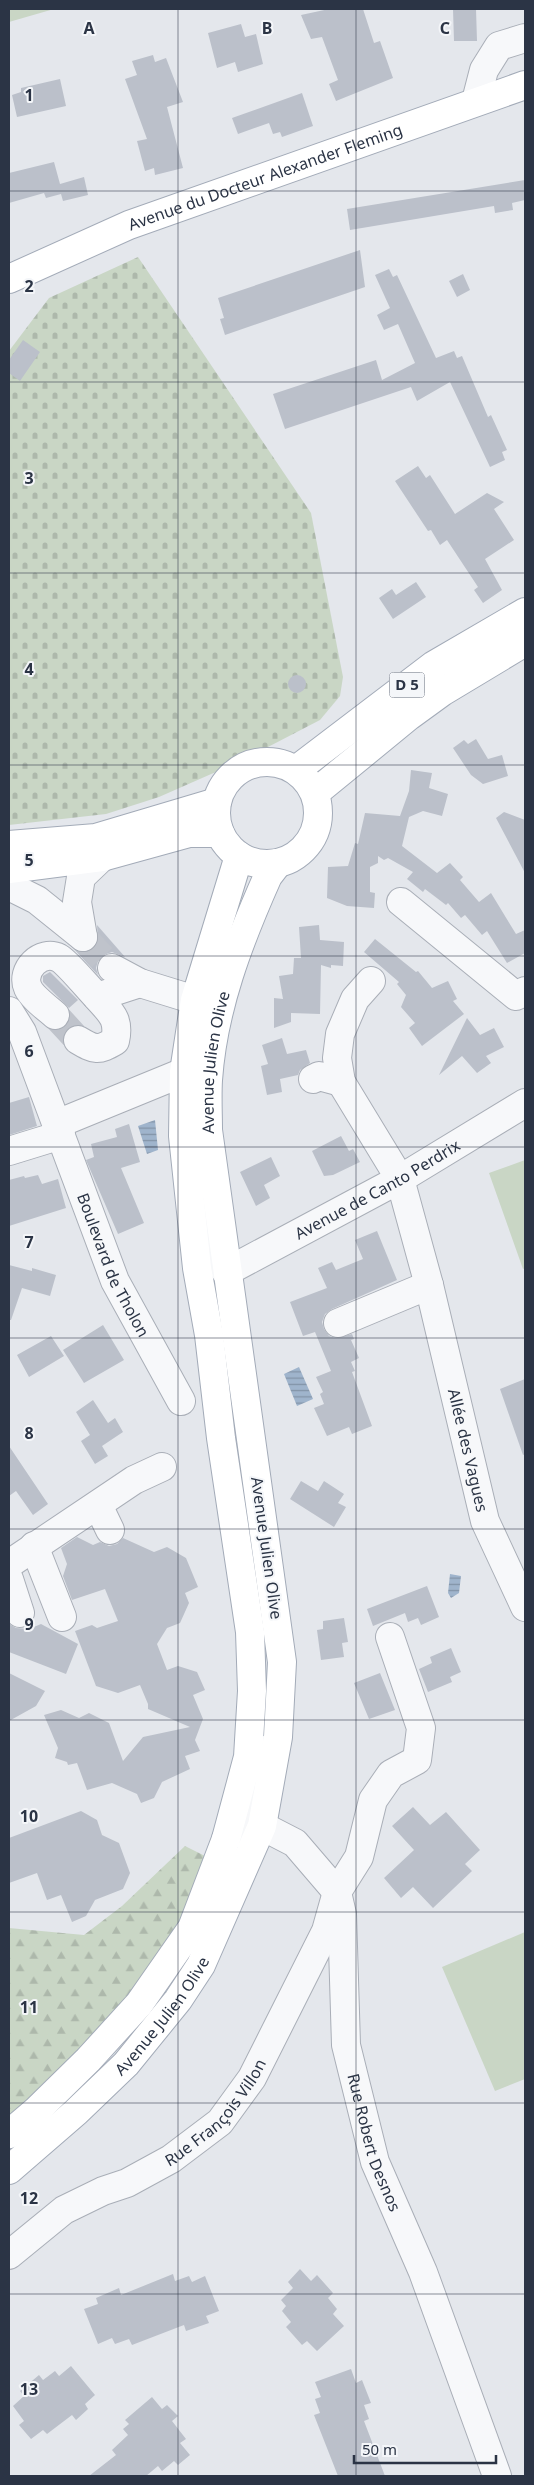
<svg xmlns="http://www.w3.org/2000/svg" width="534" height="2485" font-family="'Noto Sans',sans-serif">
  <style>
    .forest { fill: url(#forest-firs) }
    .cemetery { fill: url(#cemetery-stones) }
    .pitch { fill: #c9d6c5 }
    .water { fill: url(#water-rules) }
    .building { fill: #bbc0ca }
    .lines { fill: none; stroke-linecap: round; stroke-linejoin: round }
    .minor-tunnel { stroke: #bfc3cb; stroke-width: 28; stroke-dasharray: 28 14; stroke-linecap: butt }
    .minor-casing { stroke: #a9aeb7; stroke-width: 30 }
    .major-casing { stroke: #a3abb8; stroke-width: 30 }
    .minor { stroke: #f7f8fa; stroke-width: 28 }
    .major { stroke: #fff; stroke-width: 28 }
    .grid { fill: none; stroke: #2b3445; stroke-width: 1; stroke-opacity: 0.55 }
    .labels { text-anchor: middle; stroke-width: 4; stroke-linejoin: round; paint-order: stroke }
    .shield { fill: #f4f6f9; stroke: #676e7b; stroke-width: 1 }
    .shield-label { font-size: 15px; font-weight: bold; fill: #2b3445 }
    .street-label { font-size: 16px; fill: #2b3445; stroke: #f4f6f9 }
    .grid-label { font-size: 16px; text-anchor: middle; font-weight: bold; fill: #2b3445; stroke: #f4f6f9; stroke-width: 4; stroke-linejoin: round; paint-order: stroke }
  </style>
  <defs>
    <pattern id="forest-firs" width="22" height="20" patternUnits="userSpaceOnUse" patternTransform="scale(1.25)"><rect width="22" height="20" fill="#c9d6c5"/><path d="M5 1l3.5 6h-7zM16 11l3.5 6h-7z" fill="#adb8ab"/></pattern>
    <pattern id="cemetery-stones" width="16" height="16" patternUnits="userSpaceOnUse" patternTransform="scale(1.25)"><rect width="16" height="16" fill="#c9d6c5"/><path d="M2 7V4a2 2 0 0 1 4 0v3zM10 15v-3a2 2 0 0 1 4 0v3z" fill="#adb8ab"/></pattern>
    <pattern id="water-rules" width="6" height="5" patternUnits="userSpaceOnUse" patternTransform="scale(1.25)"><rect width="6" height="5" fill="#9fb4cc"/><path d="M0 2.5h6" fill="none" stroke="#8293a7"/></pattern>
  </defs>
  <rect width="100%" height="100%" fill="#e4e7ec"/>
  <path class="forest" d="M185 1846 209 1858 186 1924 135 2000 9 2126V1928L84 1935 122 1906Z"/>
  <path class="cemetery" d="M138 257 311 513 343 677 340 696 320 720 243 760 159 797 106 814 9 825V351L49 298Z"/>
  <path class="pitch" d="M9 9H54L9 22Z
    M525 1160V1268L523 1269 489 1173Z
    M525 1932V2079L495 2091 442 1967Z"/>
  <path class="water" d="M155 1120 158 1150 147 1154 138 1126Z
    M299 1367 313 1399 297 1406 284 1374Z
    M450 1574 461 1576 459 1593 451 1598 448 1593Z"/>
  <path class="building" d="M329 9H363L374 43 380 41 393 78 336 101 329 84 338 80 322 37 311 39 301 15Z
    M453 9H476L477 41H454Z
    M241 24 245 37 256 34 263 64 238 72 235 62 217 68 208 33Z
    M153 55 155 62 166 58 183 102 167 107 183 168 155 175 154 168 145 171 137 141 147 139 125 79 137 75 132 61Z
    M60 79 66 106 17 117 12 95 21 92V88Z
    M302 93 313 126 282 137 280 132 273 134 269 123 238 134 232 118Z
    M54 162 60 184 84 177 88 195 63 201 61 194 46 198 44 193 9 203V173Z
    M525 180V200L512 203 513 210 495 213 494 206 350 230 347 209Z
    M360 250 365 287 225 335 220 319 224 318 218 298Z
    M389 269 393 277 397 275 436 358 454 351 457 358 462 356 488 417 491 415 507 450 502 452 505 460 490 467 450 382 417 401 411 387 285 429 273 394 376 360 382 380 415 363 398 324 384 330 377 315 390 308 375 275Z
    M463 274 470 290 457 297 449 281Z
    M23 340 40 352 20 381 9 373V360Z
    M418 466 426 478 430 475 455 514 487 493 504 502 494 509 514 540 485 559 502 590 483 603 474 590 478 587 447 540 440 545 431 530 428 531 395 481Z
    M416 582 426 597 393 619 379 598 392 589 396 595Z
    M288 684a9 9 0 1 1 18 0a9 9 0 1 1-18 0Z
    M476 739 488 759 502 755 508 776 483 784 471 775 453 748 464 740 468 744Z
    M411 770 432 773 429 788 448 794 442 816 423 811 409 817 402 846 437 873 450 863 463 877 460 880 479 902 491 893 516 934 525 930V953L507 963 487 931 482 935 465 915 461 918 448 903 446 905 425 889 423 892 407 879 413 872 388 858 384 860 378 856V863L370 867V892L375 893 374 908 347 906 327 898 328 867 348 866 355 843 358 844 365 813 400 816 409 791Z
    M504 812 525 820V873L496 818Z
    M97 925 125 957 112 952 103 955 98 961 96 968 98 975 74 949 85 952 95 947 98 939Z
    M319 925 320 940 344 942 343 966 331 965V968L321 965 320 1014 291 1013V1022L274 1028V998L283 999 279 976 293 974 294 958H301L299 927Z
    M375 939 416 972 418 971 432 988 448 981 457 999 453 1001 464 1014 422 1046 409 1028 415 1023 401 1007 406 995 397 984 399 982 364 952Z
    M50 972 78 1000 69 1008 43 982V976Z
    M70 1014 80 1025 70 1027 63 1037 57 1030 67 1025Z
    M467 1018 480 1035 494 1028 504 1047 486 1056 491 1063 477 1073 462 1056 439 1075Z
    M282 1038 287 1054 306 1050 310 1063 300 1070 298 1075 280 1079 282 1092 267 1095 261 1066 268 1064 262 1045Z
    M29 1097 37 1126 9 1135V1103Z
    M129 1124 140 1162 121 1168 144 1223 118 1234 86 1160 94 1157 91 1144 117 1137 115 1129Z
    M341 1136 349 1151 353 1149 360 1162 333 1175 324 1176 312 1151Z
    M271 1157 280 1176 264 1185 270 1198 256 1206 240 1172Z
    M38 1175 42 1184 58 1179 66 1208 9 1226V1180L24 1176 25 1178Z
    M377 1231 397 1280 332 1309 325 1314 322 1322 324 1329 329 1336 336 1338 352 1334 354 1339 351 1340 359 1358 351 1362 355 1371 352 1372 372 1426 352 1434 349 1427 327 1436 314 1408 324 1404 320 1394 323 1392 316 1377 331 1371 315 1332 303 1336 290 1302 327 1288 318 1268 332 1262 336 1270 363 1259 355 1240Z
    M9 1265 32 1271V1268L56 1275 50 1296 22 1288 11 1320H9Z
    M103 1325 124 1360 84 1383 63 1350Z
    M51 1336 64 1356 29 1377 17 1355Z
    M525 1379V1454L523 1455 500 1389Z
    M93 1400 108 1423 115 1418 123 1432 102 1446 108 1456 95 1464 81 1441 90 1435 76 1412Z
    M9 1446 48 1504 33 1515 16 1491 9 1496Z
    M301 1481 318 1491 324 1481 344 1494 338 1503 346 1507 334 1527 290 1499Z
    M77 1537 93 1545 100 1542 109 1546 117 1544 123 1538 154 1552 167 1547 186 1558 198 1587 185 1593 189 1603 180 1623 167 1628 157 1644 167 1670 178 1666 197 1672 205 1690 193 1695 203 1719 195 1740 200 1751 185 1756 190 1769 162 1782 154 1798 141 1803 137 1794 112 1783 87 1790 77 1763 68 1765 67 1762 55 1758 58 1748 44 1715 61 1710 79 1718 89 1713 109 1723 123 1761 143 1737 190 1727 148 1709V1704L140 1685 118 1693 96 1686 75 1631 92 1625 97 1628 118 1621 105 1589 72 1600 63 1576 67 1564 61 1548Z
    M427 1586 439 1617 421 1625 418 1618 408 1622 405 1613 373 1626 367 1609Z
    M344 1618 348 1642 342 1643 344 1657 321 1660 317 1630 323 1629V1621Z
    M9 1624 16 1628 29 1629 41 1624 78 1644 66 1674 9 1652Z
    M451 1648 461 1672 450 1677 452 1682 428 1692 419 1669 432 1663 430 1657Z
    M9 1673 45 1691 36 1706 9 1721Z
    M380 1673 395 1710 369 1719 354 1683Z
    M413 1807 430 1825 446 1812 480 1850 465 1864 472 1871 433 1908 413 1887 401 1898 384 1878 414 1850 392 1826Z
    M81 1811 97 1820 102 1835 119 1843 130 1873 123 1889 95 1900 86 1916 72 1922 61 1895 47 1900 37 1873 9 1883V1838Z
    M300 2269 311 2281 317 2275 333 2293 328 2298 337 2309 333 2314 344 2326 317 2351 307 2341 302 2345 286 2327 291 2322 282 2311 286 2306 281 2300 293 2288 288 2282Z
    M173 2274 175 2281 189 2276 192 2282 205 2276 219 2311 206 2316 209 2323 186 2331 184 2325 132 2345 129 2339 115 2344 112 2338 98 2344 84 2309 98 2304 96 2298 119 2288 121 2295Z
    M71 2366 95 2395 85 2404 88 2409 76 2420 72 2415 47 2434 43 2430 31 2439 19 2425 24 2421 13 2406 24 2396 20 2391 39 2375 43 2380 55 2371 59 2376Z
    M351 2369 356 2383 362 2380 371 2403 364 2405 369 2419 364 2421 385 2476H338L314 2415 320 2413 315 2399 321 2397 315 2382Z
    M152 2397 162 2409 167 2405 178 2416 172 2421 186 2439 180 2443 190 2455 178 2465 174 2461 162 2471 158 2466 146 2476H89L116 2455 112 2450 128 2435 123 2429 129 2424 125 2420Z"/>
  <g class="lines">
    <path class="minor-tunnel" d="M83 937 112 968
      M55 1015 78 1040"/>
    <defs>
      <g id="minor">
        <path d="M476 101 484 70 499 46 525 38"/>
        <path d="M9 886 37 900 83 937"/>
        <path d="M401 902 516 996 525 991"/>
        <path d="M83 937 77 902 81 877 102 857"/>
        <path d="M112 968 140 983 195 1000"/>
        <path id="s1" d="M371 981 355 999 340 1034 337 1058 341 1082 400 1179 429 1285 485 1521 525 1607"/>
        <path id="s2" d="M9 1011 22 1032 115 1281 181 1401"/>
        <path d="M55 1015C47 1008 32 997 28 988 20 970 41 949 59 958 68 963 88 988 97 997L140 983"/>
        <path d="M78 1040C95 1050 98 1051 115 1041 120 1019 111 1013 97 997"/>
        <path d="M313 1079 319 1076 341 1082"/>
        <path d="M57 1124 184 1072"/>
        <path d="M9 1151 61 1135"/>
        <path id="s3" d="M197 1175 214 1255 226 1272 400 1179 525 1103"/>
        <path d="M338 1323 429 1285"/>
        <path d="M98 1505 110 1530"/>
        <path d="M34 1546 62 1617"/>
        <path d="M9 1564 134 1480 162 1467"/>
        <path d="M9 1579 20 1613"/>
        <path d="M258 1749 253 1802 262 1826"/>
        <path id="s4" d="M226 1839 244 1822 262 1826 295 1843 337 1892 342 1914 346 2045 375 2162 423 2272 497 2476"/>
        <path id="s5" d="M9 2255 64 2210 103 2191 127 2183 171 2159 220 2122 252 2078 326 1931 337 1892 359 1857 373 1800 391 1774 417 1760 421 1728 390 1637"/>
      </g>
      <g id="major">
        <path id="s6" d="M9 279 129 225 525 85"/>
        <circle cx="267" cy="813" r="51"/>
        <path d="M296 770 434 665 525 612"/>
        <path d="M315 793 409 716 442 692 525 642"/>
        <path d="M9 845 96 838 217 802"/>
        <path d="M9 869 102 857 189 833H220"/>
        <path d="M9 2134 36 2111 88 2060 139 2004 192 1928 226 1839 248 1757 252 1691 250 1632 221 1438 209 1335 197 1268 183 1136 184 1072 195 1000 239 856"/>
        <path id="s7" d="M9 2170 76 2112 126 2064 178 2000 201 1965 262 1826 278 1737 282 1662 208 1130C208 1114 207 1097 208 1080 213 1008 239 941 268 876L278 863"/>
      </g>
    </defs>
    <use href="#minor" class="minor-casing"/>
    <use href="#major" class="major-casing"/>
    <use href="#minor" class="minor"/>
    <use href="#major" class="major"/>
  </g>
  <path class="grid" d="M178 9V2476M356 9V2476M9 191H525M9 382H525M9 573H525M9 765H525M9 956H525M9 1147H525M9 1338H525M9 1529H525M9 1720H525M9 1912H525M9 2103H525M9 2294H525"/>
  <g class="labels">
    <rect class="shield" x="389.5" y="672.5" width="35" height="25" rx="4"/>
    <g class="shield-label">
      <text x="407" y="690">D 5</text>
    </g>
    <g class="street-label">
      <text dy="6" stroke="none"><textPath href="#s6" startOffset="276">Avenue du Docteur Alexander Fleming</textPath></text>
      <text dy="6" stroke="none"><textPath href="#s7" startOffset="1205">Avenue Julien Olive</textPath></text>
      <text dy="6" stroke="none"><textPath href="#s3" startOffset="275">Avenue de Canto Perdrix</textPath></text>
      <text dy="6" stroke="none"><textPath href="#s2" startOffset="275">Boulevard de Tholon</textPath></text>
      <text dy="6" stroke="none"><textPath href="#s1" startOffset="504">Allée des Vagues</textPath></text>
      <text transform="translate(267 1548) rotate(82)" y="6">Avenue Julien Olive</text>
      <text dy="6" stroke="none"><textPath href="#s7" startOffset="218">Avenue Julien Olive</textPath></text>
      <text dy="6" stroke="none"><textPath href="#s5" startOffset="255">Rue François Villon</textPath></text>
      <text dy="6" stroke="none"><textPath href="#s4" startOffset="400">Rue Robert Desnos</textPath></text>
    </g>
  </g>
  <g class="grid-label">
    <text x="89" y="34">A</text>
    <text x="267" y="34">B</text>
    <text x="445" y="34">C</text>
    <text x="29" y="101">1</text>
    <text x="29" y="292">2</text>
    <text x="29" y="484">3</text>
    <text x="29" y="675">4</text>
    <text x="29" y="866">5</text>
    <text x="29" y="1057">6</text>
    <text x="29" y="1248">7</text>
    <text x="29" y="1439">8</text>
    <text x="29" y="1630">9</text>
    <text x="29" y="1822">10</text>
    <text x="29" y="2013">11</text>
    <text x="29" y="2204">12</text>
    <text x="29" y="2395">13</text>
  </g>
  <rect width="534" height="2485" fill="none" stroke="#2b3445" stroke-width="20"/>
  <path d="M354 2455v8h142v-8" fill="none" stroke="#2b3445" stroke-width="2.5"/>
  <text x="362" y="2455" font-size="15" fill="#2b3445" stroke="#f4f6f9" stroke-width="4" paint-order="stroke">50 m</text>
</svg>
